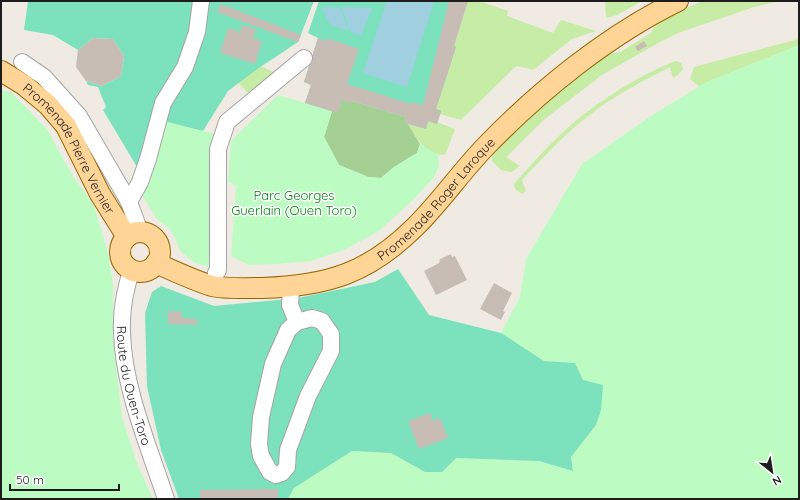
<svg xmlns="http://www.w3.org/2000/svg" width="800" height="500" font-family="Quicksand,sans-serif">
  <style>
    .grass { fill: #c6eca5 }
    .forest { fill: #a5d094 }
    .park { fill: #bcfcc2 }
    .pitch { fill: #7be2bd }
    .water { fill: #a0d0df }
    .building { fill: #c7bdb5 }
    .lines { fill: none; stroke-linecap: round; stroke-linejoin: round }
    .minor-casing { stroke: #a4a4a4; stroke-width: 18 }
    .major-casing { stroke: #966700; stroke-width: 22 }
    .minor { stroke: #fff; stroke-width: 16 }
    .major { stroke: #ffd497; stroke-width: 20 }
    .labels { text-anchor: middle; stroke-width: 3; stroke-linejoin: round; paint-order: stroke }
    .street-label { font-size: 13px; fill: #1d1d1d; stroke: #fff }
    .park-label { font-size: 13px; fill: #068012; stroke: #fff }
  </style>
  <rect width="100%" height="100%" fill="#efebe2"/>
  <path class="grass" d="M468 1H479L508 11 507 16 553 33 561 20 596 31 572 39 533 70 517 66 514 68 461 120 440 114 436 109 456 47 454 46Z
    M603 1H642L617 15 606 18 605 2Z
    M703 1H780L754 7 678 33 658 43 602 75 546 118 506 157 520 166 512 172 501 170 492 161V154L540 105 603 55 620 52 651 33 654 27 668 16Z
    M799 39V45L707 82 700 87 690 79 694 67Z
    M676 61 681 63 683 69 678 75 673 78 670 67C643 81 615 95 591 114 565 133 544 157 522 180L526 191 522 194 515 189 514 184C529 167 544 150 560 135 589 107 638 75 676 61Z
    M255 64 274 72 249 94 230 74Z
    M428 121 436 124 437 122 455 129 445 155C426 155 417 139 408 124L425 129Z"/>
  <path class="forest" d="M342 100 352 101 406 117 405 123 408 124 420 144 417 153 394 167 381 178 368 177 339 165 324 137 332 111Z"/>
  <path class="park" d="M799 45V499H288L294 488 352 451 391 453 425 472H442L456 458 539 461 573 471 571 457 596 425 583 380 575 363 544 361 501 333 520 297 526 259 582 164 654 114 707 82Z
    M1 90 11 92 47 129 71 173 94 206 107 249 113 283V342L122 417 138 466 153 499H1Z
    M278 95 332 111 324 137 339 165 368 177 381 178 394 167 417 153 420 144 438 155 439 166 434 177 415 198 379 231 346 249 311 261 277 264 249 265 231 256 236 186 228 182 231 141Z
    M162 120 218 135 211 267 195 263 180 251 176 240 169 228 158 220 138 189Z"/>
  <path class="pitch" d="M28 1H314L298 42 256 70 228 91 203 131 152 118 140 164 137 167 103 110 106 107 98 87 88 85 86 81 102 86 121 76 124 56 113 39 93 38 78 50 53 35 24 30Z
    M319 1H468L454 45 456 47 436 109 441 111 437 124 428 121 426 129 405 123 406 117 353 101 352 103 342 100 338 113 305 103 311 85 304 82 318 38 308 33Z
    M398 269 429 315 501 333 544 361 575 363 583 380 603 385 601 410 596 425 571 457 573 471 539 461 456 458 442 472H425L391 453 352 451 294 488 288 499H179L161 450 147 386 145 313 152 292 161 286 214 306 298 298 375 282Z"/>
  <path class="water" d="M387 1H434L407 87 363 73Z
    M322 7 340 8 349 31 330 25Z
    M341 7 372 8 361 36 351 32Z"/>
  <path class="building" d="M449 1H468L454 46 456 47 436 109 441 111 437 124 428 121 426 129 405 123 406 117 352 101V103L342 100 338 113 305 103 311 85 304 82 318 38 326 41 327 38 359 49 347 84 411 104 412 102 423 105Z
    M221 4 301 35 298 42 217 12Z
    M242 25 256 29 253 38 262 41 255 64 220 53 228 28 240 32Z
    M93 38 113 39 124 56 121 76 102 86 86 81 76 67 78 50Z
    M644 41 647 46 638 51 635 47Z
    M451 254 452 257 455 256 467 280 436 295 424 271 439 263 440 259Z
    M494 283 512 293 503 311 505 312 501 320 480 309Z
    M168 311 182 312V318L197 319V325L168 324Z
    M430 413 433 421 440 418 448 438 419 449 408 421Z
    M278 489V499H200V490Z"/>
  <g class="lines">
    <defs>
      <g id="minor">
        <path d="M22 62 44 77 79 116 129 202 140 232"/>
        <path d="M129 202 140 182 148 159 163 103 185 67 197 32 201 1"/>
        <path id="s1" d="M132 269C125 289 121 311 122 332 123 387 149 447 166 499"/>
        <path d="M213 286 216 273 218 270V149L227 122 304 58"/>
        <path d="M291 287 290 305 297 322 288 330 273 364 261 417 259 444 261 456 270 472 276 475 282 473 287 467 288 450 301 415 308 396 331 351V334L322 321 312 318 297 322"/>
      </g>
      <g id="major">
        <path id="s2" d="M1 71 24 85 48 105 66 126 100 194 127 237"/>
        <circle cx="140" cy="252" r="20"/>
        <path id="s3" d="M156 263C174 271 193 280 212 286 223 289 250 288 262 288 328 286 369 273 416 226 441 201 461 172 485 147 539 91 608 35 678 1"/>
      </g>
    </defs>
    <use href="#minor" class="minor-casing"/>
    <use href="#major" class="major-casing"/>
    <use href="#minor" class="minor"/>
    <use href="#major" class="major"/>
  </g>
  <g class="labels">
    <g class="street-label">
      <text dy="5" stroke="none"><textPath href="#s2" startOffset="106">Promenade Pierre Vernier</textPath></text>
      <text dy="5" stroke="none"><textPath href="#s3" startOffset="315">Promenade Roger Laroque</textPath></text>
      <text dy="5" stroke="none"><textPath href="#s1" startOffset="119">Route du Ouen-Toro</textPath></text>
    </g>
    <g class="park-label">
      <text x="294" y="200">Parc Georges<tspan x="294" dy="15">Guerlain (Ouen Toro)</tspan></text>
    </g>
  </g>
  <rect width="800" height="500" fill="none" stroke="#1d1d1d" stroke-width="4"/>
  <g transform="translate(772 472) rotate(150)" stroke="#ffffff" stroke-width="3" paint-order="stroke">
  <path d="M0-3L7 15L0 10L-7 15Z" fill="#1d1d1d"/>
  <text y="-6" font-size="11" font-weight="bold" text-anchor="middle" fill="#1d1d1d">N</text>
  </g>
  <path d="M10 484v6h109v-6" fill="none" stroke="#1d1d1d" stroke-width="2"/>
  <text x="16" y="484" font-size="12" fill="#1d1d1d" stroke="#ffffff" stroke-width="3" paint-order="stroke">50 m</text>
</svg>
